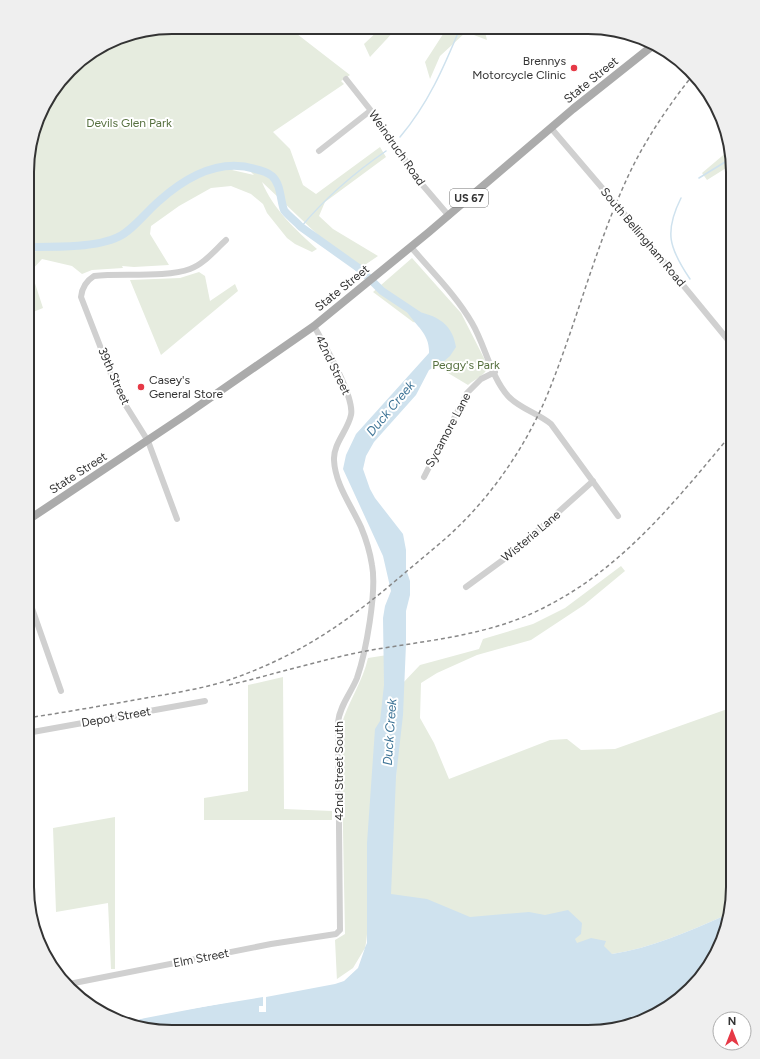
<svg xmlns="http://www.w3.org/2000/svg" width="760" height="1059" font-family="Figtree,sans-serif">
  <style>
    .green { fill: #e6ecdf; fill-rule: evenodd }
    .water { fill: #cfe2ee }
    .pier { fill: #fff }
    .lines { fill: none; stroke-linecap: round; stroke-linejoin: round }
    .stream { stroke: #cfe2ee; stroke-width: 1.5 }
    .river { stroke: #cfe2ee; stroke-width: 8 }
    .minor { stroke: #d0d0d0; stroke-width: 6 }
    .major { stroke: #ababab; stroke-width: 8 }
    .rail { stroke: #888; stroke-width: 1.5; stroke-dasharray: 4 3; stroke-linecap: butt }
    .poi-dot { fill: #e63946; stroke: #fff; stroke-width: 1.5 }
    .labels { text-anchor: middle; stroke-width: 4; stroke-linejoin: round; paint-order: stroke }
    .shield { fill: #fff; stroke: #707070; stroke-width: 1 }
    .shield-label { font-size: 11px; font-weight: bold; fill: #333 }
    .poi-label { font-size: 12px; fill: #333; stroke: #fff; text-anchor: end }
    .street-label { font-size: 12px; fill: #333; stroke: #fff }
    .park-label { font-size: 12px; fill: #56703f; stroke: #fff }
    .water-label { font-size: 13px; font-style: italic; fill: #3f7597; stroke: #fff }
    .rim { fill: none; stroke: #333; stroke-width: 2 }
  </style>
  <rect width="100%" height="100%" fill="#fff"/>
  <path class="green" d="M172 27H288L350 75 341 81 344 84 273 132 290 149 303 185 316 194 380 147 386 157 325 202 319 216 333 229 378 256 356 271 262 182C273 209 295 229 317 249L312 252 295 244 287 238 267 213 263 204 251 194 231 186 211 188 179 206 151 226 150 234 169 265 134 267 122 266 123 268 92 270 82 274 72 266 42 259 31 271 43 308 28 314V255L38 250 50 249 47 247 28 250V153L46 100 77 63 125 35ZM242 163 254 175 232 170Z
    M381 28H397L370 57 364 44Z
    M447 28H484L487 40 466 32 440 56 430 79 425 62Z
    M728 151 731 165 707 180 702 173Z
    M412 258 461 313 488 366C486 375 475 379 468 385L433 364 435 327 413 322 373 292Z
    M199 272 205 276 210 301 235 284 238 291 161 355 130 280 180 278Z
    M621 566 625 571 584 605 531 640 477 655 437 673 421 683 420 718 434 743 449 779 550 740 567 739 581 750 615 749 733 707V719L729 722 733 782V896L726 915C690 931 651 948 612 954L367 892C367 916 372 957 351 974 347 977 342 979 337 981L335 940 345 934 341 726C348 702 363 681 368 658L400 653 396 780 401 685 420 665 479 649 483 639 533 624 565 608Z
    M283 677 284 809 332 811V820H204V798L248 791V685Z
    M115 817V969H111L108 903 56 912 53 828Z"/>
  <path class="water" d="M409 310C432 314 452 320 456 347L450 356 442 363 429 370 416 395 374 442 366 456 363 469 370 489 375 498 403 534 406 550V569L410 581V595L406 611V644L403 715 396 777 391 894 427 899 470 917 529 912 545 915 568 910 582 923 581 934 575 939 577 943 591 938 606 941 604 946 612 954C651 948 690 931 726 915L708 968 652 1017 588 1032 154 1031 130 1021 337 981 351 974 355 970 367 943V843L375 729 380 721 384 685 383 618 385 606 391 591 383 556 343 469 346 455 356 434 429 353C430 334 416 326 407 312Z"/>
  <path class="pier" d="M365 948 358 968 344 981 335 984 266 997V1012H259V1006H263V997L153 1015 131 1022 129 1020 153 1013 249 995 266 982 270 981 294 987 337 979 353 968Z"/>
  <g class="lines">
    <path class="stream" d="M400 137C428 104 444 67 460 28
      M699 178 730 159
      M681 198C664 232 669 248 690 279
      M301 227C326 197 354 173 386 151"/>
    <path class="river" d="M28 247C53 247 96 248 118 237 132 231 147 211 159 201 186 177 219 158 255 169 260 170 267 172 272 176 281 184 280 199 284 210 286 214 297 222 301 227L360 269 382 291 418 315"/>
    <path class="minor" d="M346 79 376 117 420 182 449 216
      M551 128 632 223 733 346
      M319 151 370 111
      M411 247C432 272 456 295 472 323 485 345 491 377 508 396 520 409 538 413 551 424L618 516
      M28 359 31 358
      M424 477 467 393 481 379 495 372
      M177 519 148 441 123 401 114 382 81 297C82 287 86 281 94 276 121 273 166 278 190 269 204 264 215 250 226 240
      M466 587 515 551 593 481
      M28 597 61 691
      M27 733 205 701
      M69 984 271 944 336 934 340 930 338 722C340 705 351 693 357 678 366 652 377 591 372 565 370 552 366 539 361 527 351 505 335 484 334 460 333 444 348 430 351 415 355 397 324 344 314 326"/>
    <path class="major" d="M28 520 187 414 314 326 429 232 573 109 651 47"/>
    <path class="rail" d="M229 685C275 674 320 660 366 651 428 640 491 636 547 606 624 567 679 497 733 432
      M27 718C67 712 106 705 146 698 173 693 202 689 229 680 301 655 349 621 407 571 419 561 432 550 445 539 489 500 523 451 546 398 577 323 596 242 632 168 648 136 669 105 692 76"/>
  </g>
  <g class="poi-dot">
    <circle cx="574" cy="68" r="4"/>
    <circle cx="141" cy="387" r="4"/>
  </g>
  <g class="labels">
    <rect class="shield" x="450" y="189" width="38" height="18" rx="3"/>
    <g class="shield-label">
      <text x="469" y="202">US 67</text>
    </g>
    <g class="poi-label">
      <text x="566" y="65">Brennys<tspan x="566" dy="14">Motorcycle Clinic</tspan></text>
      <text x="149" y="384" text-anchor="start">Casey's<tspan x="149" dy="14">General Store</tspan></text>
    </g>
    <g class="street-label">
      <text transform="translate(591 80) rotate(-39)" y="4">State Street</text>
      <text transform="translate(397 148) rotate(55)" y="4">Weindruch Road</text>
      <text transform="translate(643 237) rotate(50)" y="4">South Bellingham Road</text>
      <text transform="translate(342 288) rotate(-39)" y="4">State Street</text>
      <text transform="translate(333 365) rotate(64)" y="4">42nd Street</text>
      <text transform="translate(114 376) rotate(66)" y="4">39th Street</text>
      <text transform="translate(448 430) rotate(-62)" y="4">Sycamore Lane</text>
      <text transform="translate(78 473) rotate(-33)" y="4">State Street</text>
      <text transform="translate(531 536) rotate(-40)" y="4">Wisteria Lane</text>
      <text transform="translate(116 717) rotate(-10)" y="4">Depot Street</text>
      <text transform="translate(339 771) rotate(-90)" y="4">42nd Street South</text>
      <text transform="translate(201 958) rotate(-11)" y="4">Elm Street</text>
    </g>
    <g class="park-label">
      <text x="129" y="127">Devils Glen Park</text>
      <text x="466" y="369">Peggy's Park</text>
    </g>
    <g class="water-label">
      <text transform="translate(390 408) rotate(-50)" y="5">Duck Creek</text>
      <text transform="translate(389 732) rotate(-86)" y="5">Duck Creek</text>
    </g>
  </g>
  <path d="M0 0H760V1059H0ZM172 34H588A138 138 0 0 1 726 172V887A138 138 0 0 1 588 1025H172A138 138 0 0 1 34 887V172A138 138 0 0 1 172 34Z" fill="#efefef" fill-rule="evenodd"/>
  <path class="rim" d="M172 34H588A138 138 0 0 1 726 172V887A138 138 0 0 1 588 1025H172A138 138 0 0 1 34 887V172A138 138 0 0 1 172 34Z"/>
  <g transform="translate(732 1031)"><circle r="19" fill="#ffffff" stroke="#adadad"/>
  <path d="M0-3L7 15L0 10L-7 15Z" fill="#e63946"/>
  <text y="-6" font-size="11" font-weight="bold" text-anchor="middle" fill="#333333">N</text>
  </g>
</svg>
